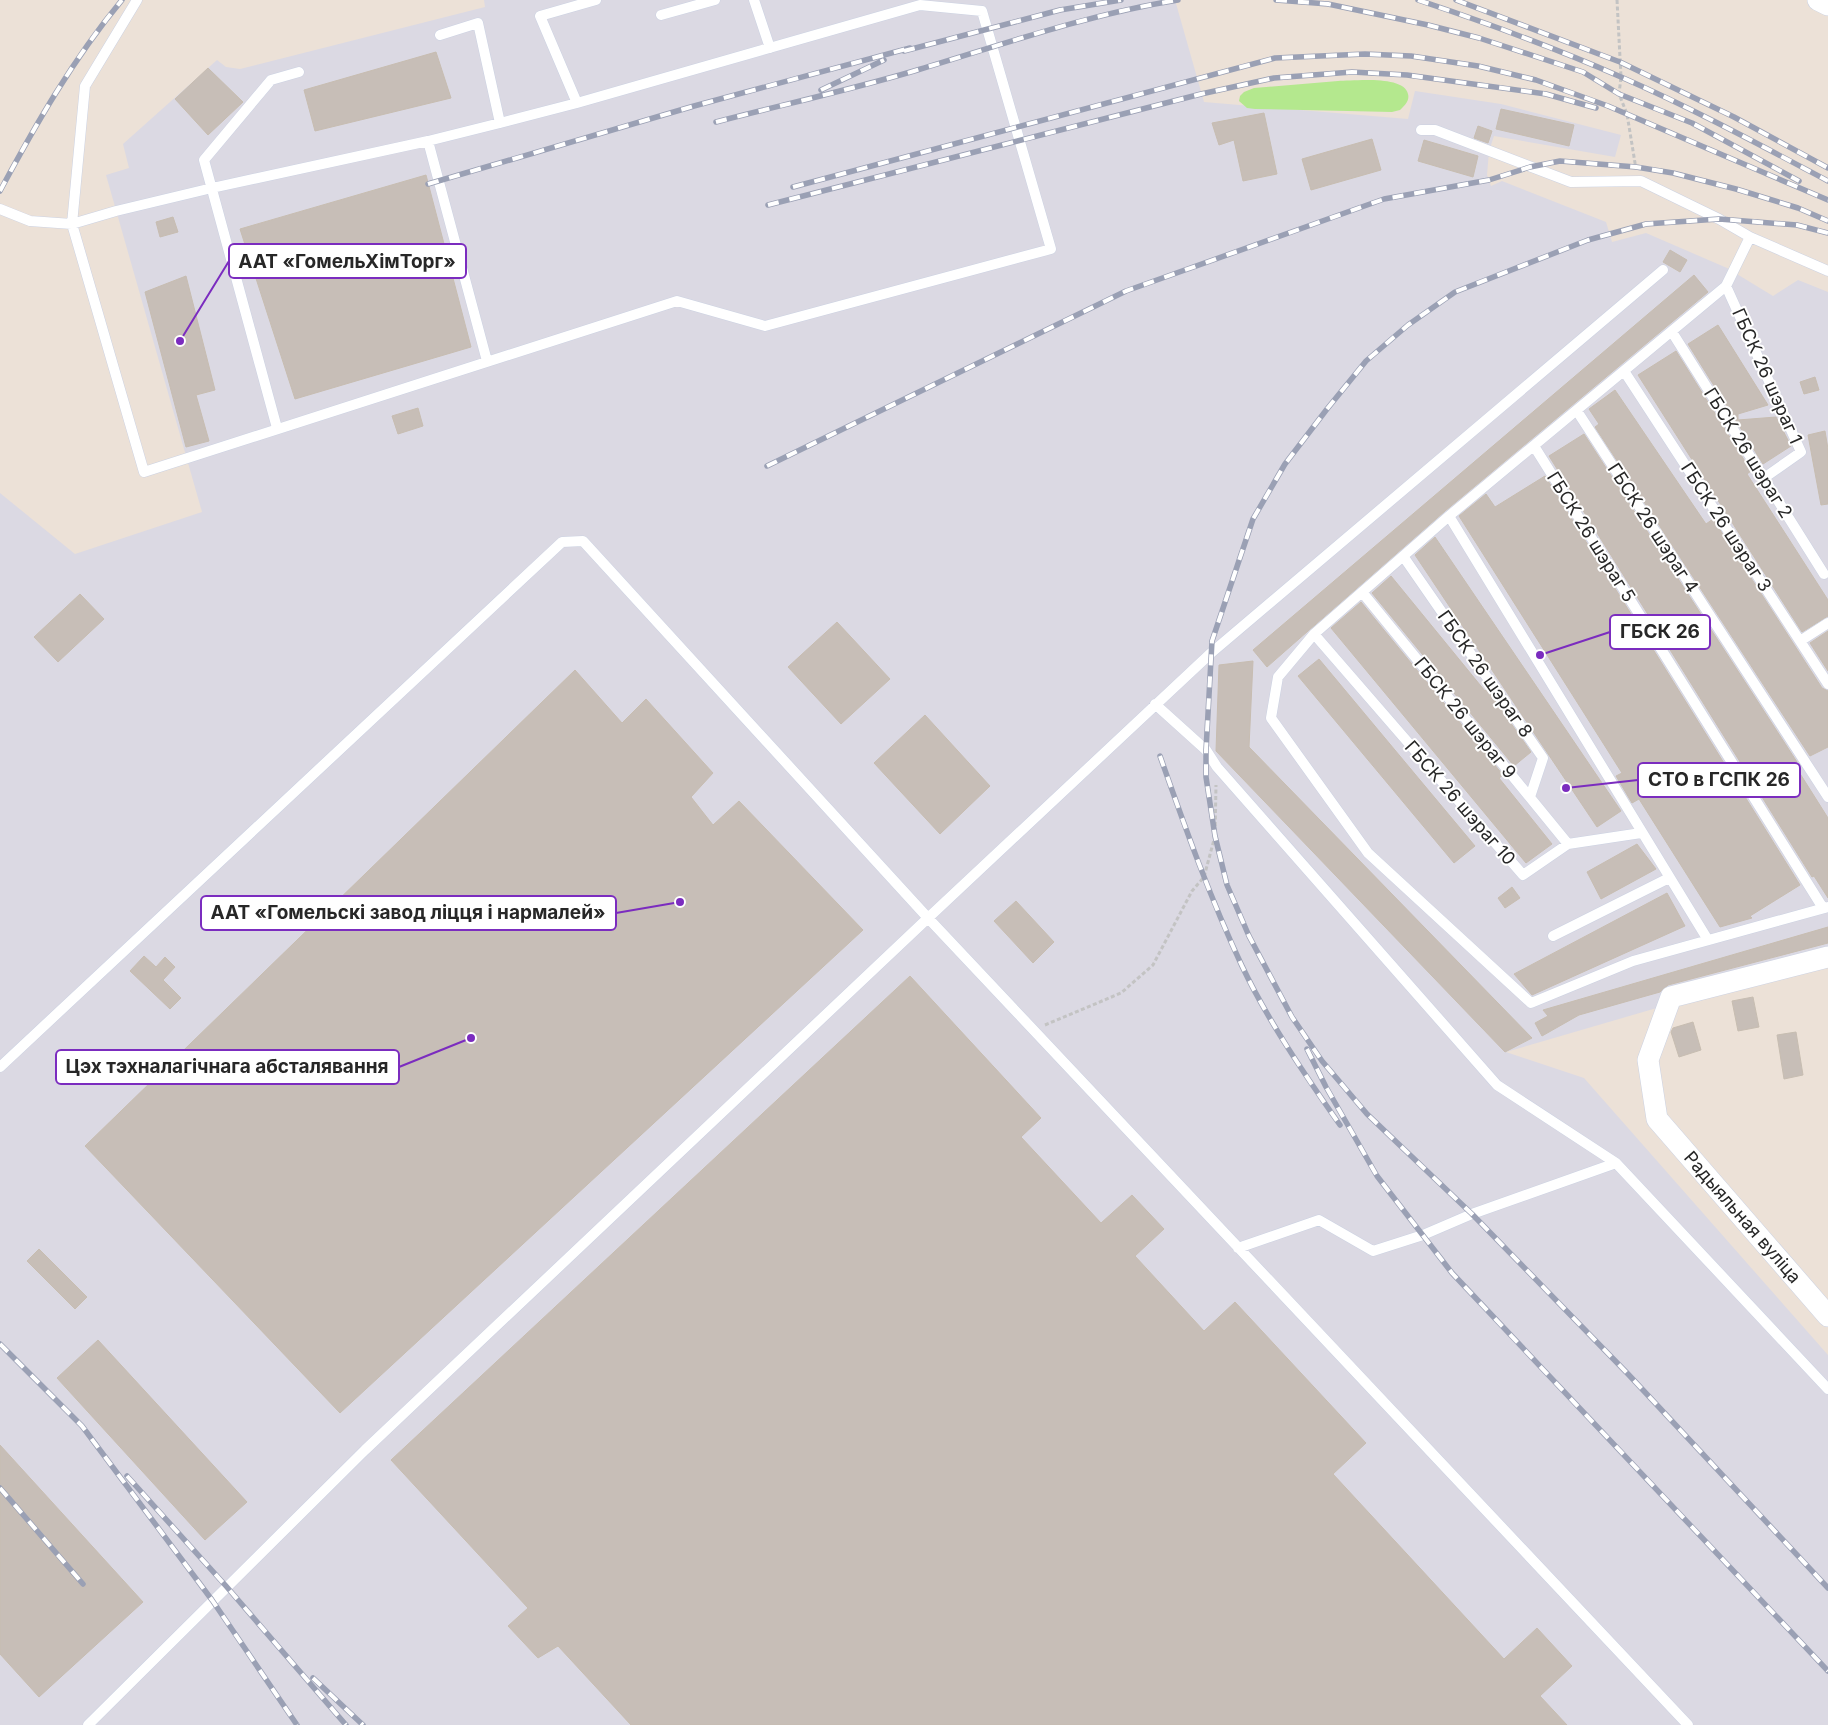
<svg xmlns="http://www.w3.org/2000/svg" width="1828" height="1725" font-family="Inter,sans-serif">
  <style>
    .industrial { fill: #dbd9e3 }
    .green { fill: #b4e88e }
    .building { fill: #c7beb7; stroke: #c7bdb1 }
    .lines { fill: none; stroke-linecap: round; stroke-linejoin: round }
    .lane-casing { stroke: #ccd2e2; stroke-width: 11 }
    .street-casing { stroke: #ccd2e2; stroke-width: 22 }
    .path { stroke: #c3c3c3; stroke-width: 3; stroke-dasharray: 4 2.5; stroke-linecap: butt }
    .lane { stroke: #fff; stroke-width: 10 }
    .street { stroke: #fff; stroke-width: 21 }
    .rail-casing { stroke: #9aa0b4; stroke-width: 5.5 }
    .rail { stroke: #fff; stroke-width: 4; stroke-dasharray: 11; stroke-linecap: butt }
    .labels { text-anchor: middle; stroke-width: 4; stroke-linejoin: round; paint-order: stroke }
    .street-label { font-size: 18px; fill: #272727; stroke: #fff }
    .leader { fill: none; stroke: #7b2cbf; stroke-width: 2 }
    .callout-dot { fill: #7b2cbf; stroke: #fff; stroke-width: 2 }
    .callout { fill: #fff; stroke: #7b2cbf; stroke-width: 2 }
    .callout-label { font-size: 19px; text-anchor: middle; font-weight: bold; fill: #272727 }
  </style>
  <rect width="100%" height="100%" fill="#ece1d7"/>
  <path class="industrial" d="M484 0H1175L1204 102 1408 119 1415 91 1501 104 1621 135 1615 157 1494 136 1489 151 1487 175 1491 186 1502 181 1606 222 1612 242 1646 233 1727 268 1773 296 1798 280 1828 292V958L1506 1052 1584 1078 1828 1355V1725H0V493L75 554 202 512 106 175 129 168 123 144 217 60 226 67 240 69 485 7Z"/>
  <path class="green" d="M1338 81C1353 81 1404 75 1408 94 1410 101 1404 106 1400 110L1392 112 1255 109 1247 108 1239 101 1240 96 1244 92 1254 88Z"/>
  <path class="building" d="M436 52 451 98 315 131 304 90Z
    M208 68 243 102 208 135 175 99Z
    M1501 109 1574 125 1569 146 1496 129Z
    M1264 113 1277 174 1243 181 1234 140 1219 145 1212 123Z
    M1478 126 1492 131 1488 143 1474 138Z
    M1372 139 1381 170 1311 190 1302 159Z
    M1424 140 1478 156 1473 177 1418 161Z
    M426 175 471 347 295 399 240 229Z
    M173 217 178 232 160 237 156 222Z
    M1670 250 1687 260 1680 272 1663 262Z
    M1694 275 1708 292 1445 511 1267 667 1253 650Z
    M186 276 215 390 196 395 209 441 186 447 145 292Z
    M1718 325 1768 405 1738 414V420L1776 417 1791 446 1763 464 1688 344Z
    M1676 351 1751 471 1747 474 1828 600V616L1802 632 1638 375Z
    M1815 377 1819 390 1804 394 1800 382Z
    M1615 390 1706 524 1713 519 1822 688 1828 691V747L1810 756 1595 427 1599 424 1589 409Z
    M418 408 423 426 398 434 392 416Z
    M1825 431 1828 449V504L1821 505 1808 435Z
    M1584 434 1797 762 1794 764 1828 818V898L1814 876 1812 877 1549 456Z
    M1545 476 1800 885 1750 916 1752 918 1720 927 1639 799 1632 803 1616 776 1622 773 1459 516 1486 494 1495 507Z
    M1435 537 1621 811 1597 827 1415 555Z
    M1391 576 1485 691 1487 689 1531 752 1514 766 1372 593Z
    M80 594 104 619 58 662 34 637Z
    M1361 602 1503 775 1499 778 1552 844 1526 863 1331 628Z
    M837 622 890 679 841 724 788 667Z
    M1828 631V671L1810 643Z
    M1319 659 1475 846 1454 863 1298 676Z
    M1253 661 1249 747 1532 1038 1505 1052 1216 751 1219 665Z
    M575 670 622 723 646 699 713 773 691 797 713 825 739 801 863 930 340 1413 85 1146Z
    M925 715 990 786 940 834 874 763Z
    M1637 844 1656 869 1601 899 1587 872Z
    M1512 887 1520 898 1505 908 1498 898Z
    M1667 893 1685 926 1532 995 1514 974Z
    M1016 901 1054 942 1033 963 994 921Z
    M1828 927V943L1668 985 1660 992 1579 1015 1542 1036 1535 1023 1548 1016 1543 1010Z
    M144 956 156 967 165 957 175 967 163 980 181 998 170 1009 130 971Z
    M910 976 1041 1118 1021 1137 1101 1223 1132 1195 1164 1229 1135 1256 1204 1331 1235 1302 1366 1443 1333 1474 1504 1659 1537 1628 1572 1666 1540 1696 1567 1725H631L558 1646 538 1658 508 1626 528 1608 391 1460Z
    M1753 997 1759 1027 1738 1031 1732 1001Z
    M1693 1022 1701 1050 1679 1057 1671 1032 1673 1028Z
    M1796 1032 1803 1075 1784 1079 1777 1035Z
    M39 1249 87 1297 75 1309 27 1261Z
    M98 1340 247 1502 205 1540 57 1378Z
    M0 1445 143 1602 39 1697 0 1654Z"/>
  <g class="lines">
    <defs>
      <path id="lane" d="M137 0 85 86 72 224 144 472 677 301 765 326 1051 249 982 11 920 5 577 103 540 16 596 0
        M754 0 770 48
        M661 15 715 0
        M440 35 478 23 500 123 577 103
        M1421 130H1435L1571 182 1641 181 1719 219 1750 237 1828 271
        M0 209 30 221 72 224 116 211 212 188 428 141
        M1750 237 1726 286 1449 516 1314 634 1278 677 1271 718 1368 853 1531 1003 1633 961 1828 907
        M1726 286 1801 452 1764 478
        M1672 332 1824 574
        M487 361 428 141 500 123
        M1624 371 1828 684
        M1577 411 1828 797
        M277 428 204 160 271 80 299 72
        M1534 446 1823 908
        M1449 516 1708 940
        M1403 556 1543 758 1530 797
        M1362 592 1568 844
        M1314 634 1523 875 1568 844 1641 833
        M1800 641 1828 623
        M1155 704 1206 750 1217 767 1497 1085 1616 1163 1828 1389
        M1553 936 1669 878
        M0 1067 562 542 583 541 928 918 1211 653 1663 270
        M1238 1248 1319 1220 1373 1251 1423 1235 1472 1214 1616 1163
        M88 1725 365 1450 928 918 1688 1725"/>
      <g id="street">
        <path d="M1818 0 1828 5"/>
        <path id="s1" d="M1828 957 1671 997 1648 1060 1657 1119 1828 1316"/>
      </g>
    </defs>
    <use href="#lane" class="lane-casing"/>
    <use href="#street" class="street-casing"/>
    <path class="path" d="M1617 0 1621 77 1619 94 1627 114 1636 169
      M1045 1025 1121 993 1153 965 1192 891 1204 877 1215 836 1216 785"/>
    <use href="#lane" class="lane"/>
    <use href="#street" class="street"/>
    <defs>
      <path id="rail" d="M1276 0 1328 4 1428 25 1479 38 1583 72 1619 94 1692 123 1799 181
        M1418 0C1487 23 1555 48 1621 77 1692 108 1760 145 1828 181
        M1456 0 1620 62 1734 117 1828 168
        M904 51 1060 10 1121 0
        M821 90 884 60
        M716 122C782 105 849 90 914 71 1001 45 1089 14 1178 0
        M428 184 694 106 910 48
        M793 187 1275 58 1365 54 1411 56 1478 66 1536 80 1608 106 1828 200
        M0 191C36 124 73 59 122 0
        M768 205 1201 94 1274 78 1352 72 1407 75 1546 94 1596 108
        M1828 233 1797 225 1719 219 1646 224 1588 240 1455 292 1408 325 1366 361 1327 409 1285 464 1253 519 1212 641 1206 750V777L1215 836 1227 885 1249 936 1292 1017 1322 1061 1367 1114 1472 1214 1628 1374 1828 1588
        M767 466 1126 291 1384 199 1489 180 1530 167 1560 161 1636 167 1673 173 1736 189 1798 208 1828 221
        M1160 756C1185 827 1210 898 1242 966 1268 1021 1305 1075 1340 1125
        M1307 1049 1326 1087 1377 1176 1452 1273 1828 1671
        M0 1344 82 1426 212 1600 297 1725
        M127 1476 226 1586 346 1725
        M0 1488 83 1584
        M313 1678 363 1725"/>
    </defs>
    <use href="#rail" class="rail-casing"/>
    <use href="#rail" class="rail"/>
  </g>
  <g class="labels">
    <g class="street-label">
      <text transform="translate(1767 376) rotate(66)" y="6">ГБСК 26 шэраг 1</text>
      <text transform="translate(1748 453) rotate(58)" y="6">ГБСК 26 шэраг 2</text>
      <text transform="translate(1726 527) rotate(57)" y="6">ГБСК 26 шэраг 3</text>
      <text transform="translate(1653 528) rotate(57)" y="6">ГБСК 26 шэраг 4</text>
      <text transform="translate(1591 537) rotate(58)" y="6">ГБСК 26 шэраг 5</text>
      <text transform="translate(1485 674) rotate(55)" y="6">ГБСК 26 шэраг 8</text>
      <text transform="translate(1465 718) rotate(51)" y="6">ГБСК 26 шэраг 9</text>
      <text transform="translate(1460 803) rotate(49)" y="6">ГБСК 26 шэраг 10</text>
      <text dy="6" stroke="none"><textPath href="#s1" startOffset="419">Радыяльная вуліца</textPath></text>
    </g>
  </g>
  <path class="leader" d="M180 341L229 261M1540 655L1610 632M1566 788L1638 780M680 902L616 913M471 1038L399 1067"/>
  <g class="callout-dot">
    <circle cx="180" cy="341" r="5"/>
    <circle cx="1540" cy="655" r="5"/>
    <circle cx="1566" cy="788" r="5"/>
    <circle cx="680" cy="902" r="5"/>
    <circle cx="471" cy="1038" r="5"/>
  </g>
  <g class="callout">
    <rect x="229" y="244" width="237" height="34" rx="5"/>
    <rect x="1610" y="615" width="100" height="34" rx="5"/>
    <rect x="1638" y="763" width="162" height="34" rx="5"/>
    <rect x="201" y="896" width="415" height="34" rx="5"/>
    <rect x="56" y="1050" width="343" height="34" rx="5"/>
  </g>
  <g class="callout-label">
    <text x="347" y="268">ААТ «ГомельХімТорг»</text>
    <text x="1660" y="638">ГБСК 26</text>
    <text x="1719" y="786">СТО в ГСПК 26</text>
    <text x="408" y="919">ААТ «Гомельскі завод ліцця і нармалей»</text>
    <text x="227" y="1073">Цэх тэхналагічнага абсталявання</text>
  </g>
</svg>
